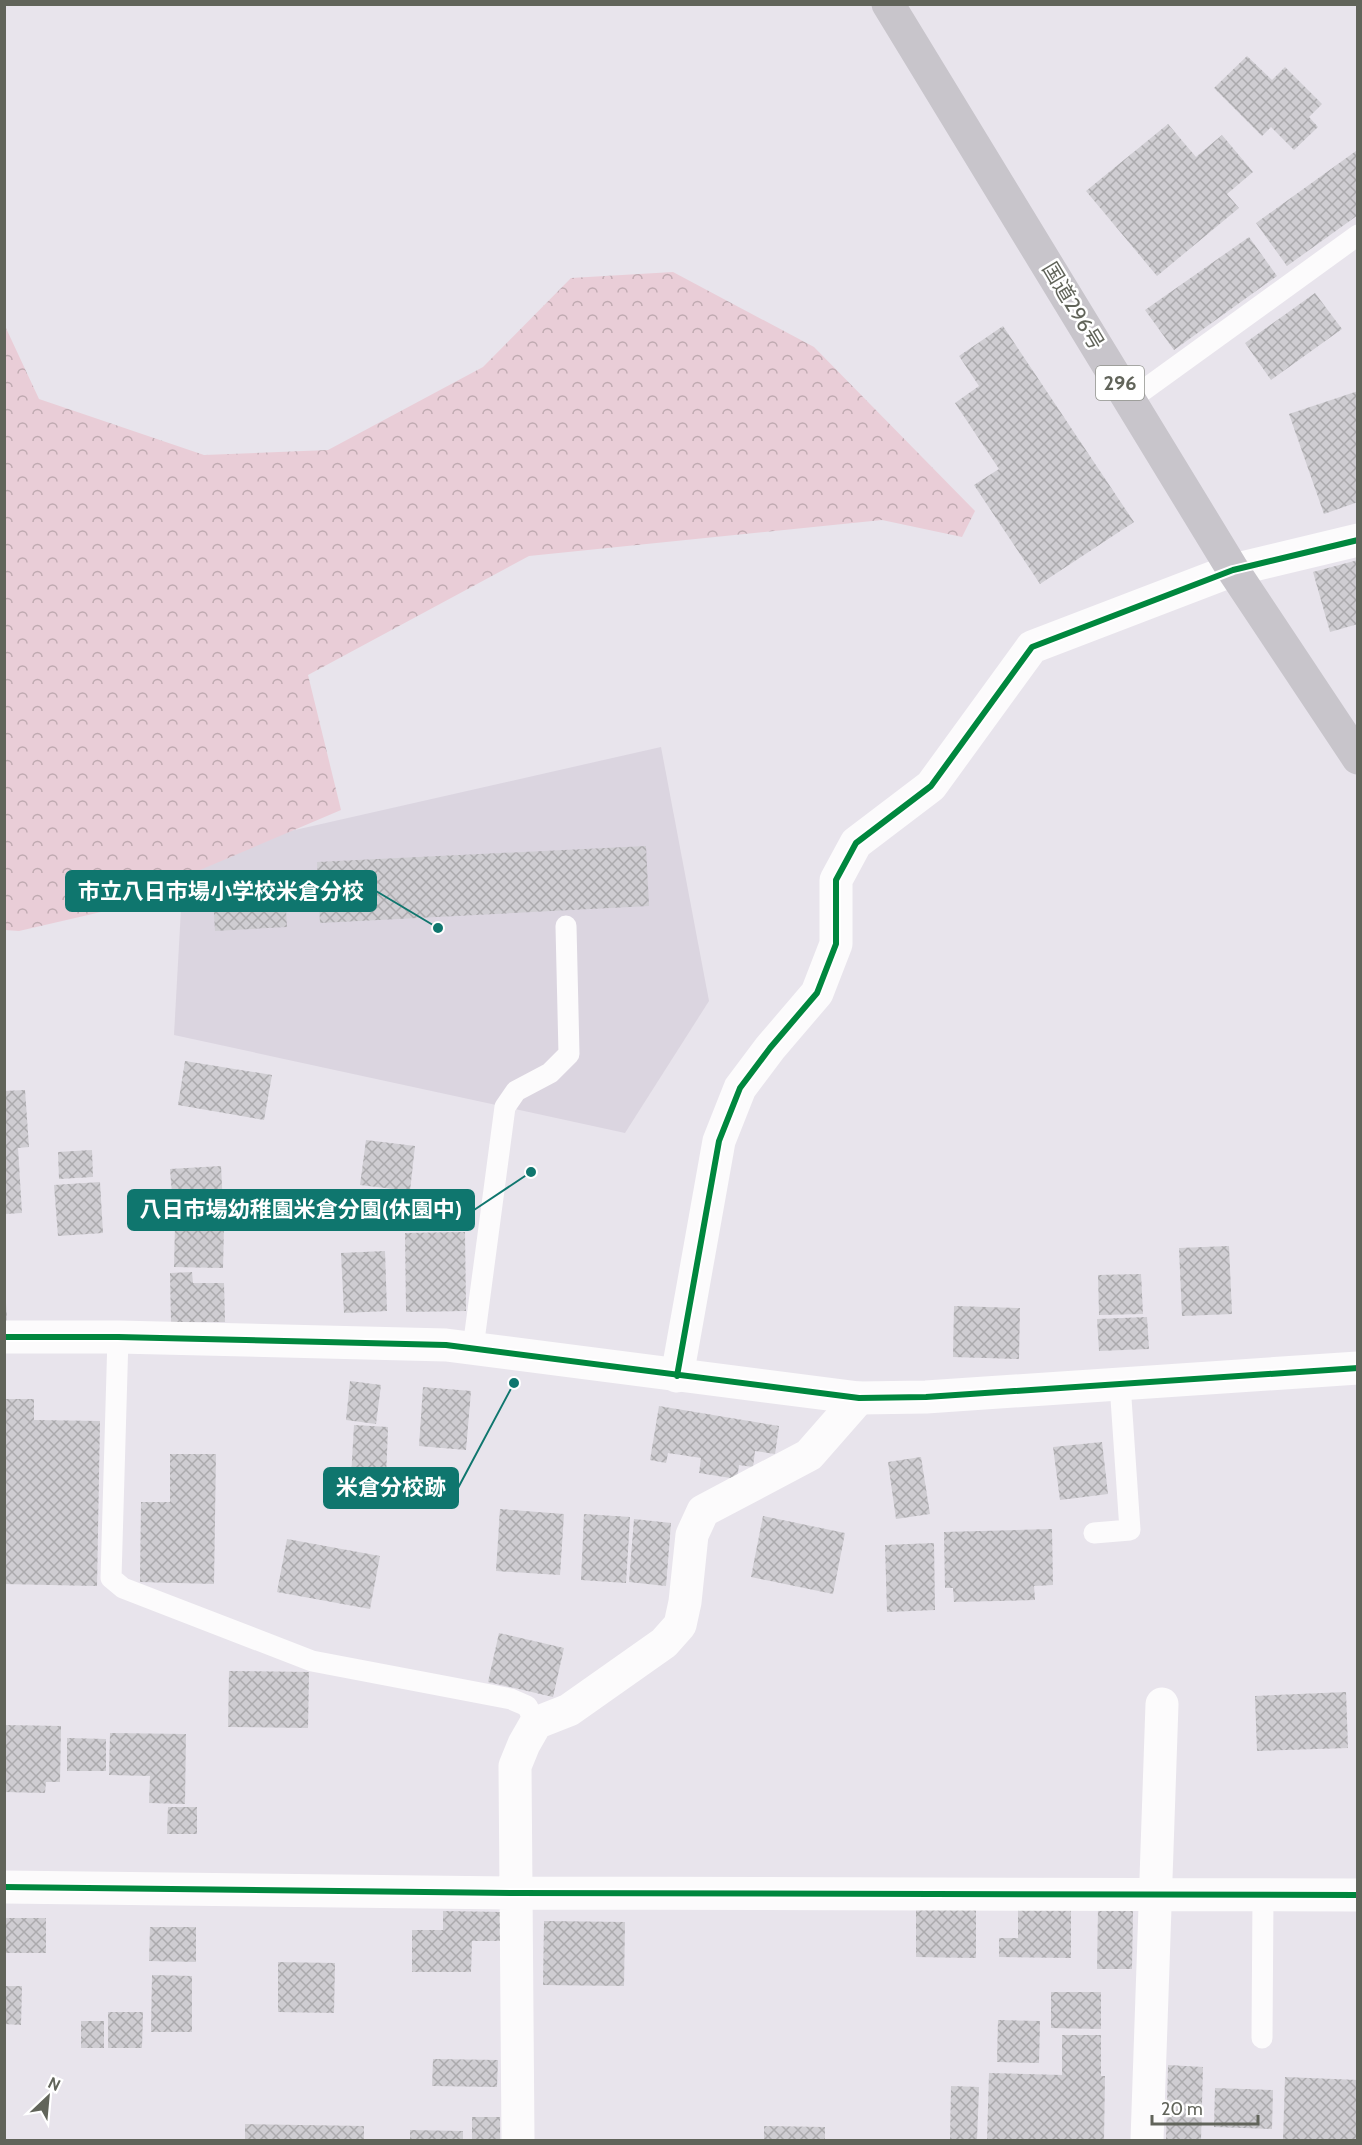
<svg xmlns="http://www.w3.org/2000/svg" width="1362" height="2145" font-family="Cabin,'Noto Sans JP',sans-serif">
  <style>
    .education { fill: #dbd5e0 }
    .forest { fill: url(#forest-crowns) }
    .building { fill: url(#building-cross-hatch) }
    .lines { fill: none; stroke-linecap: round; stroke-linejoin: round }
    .service { stroke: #fcfbfc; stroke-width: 21 }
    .minor { stroke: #fcfbfc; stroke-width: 33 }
    .tertiary { stroke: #fcfbfc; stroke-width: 33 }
    .trunk { stroke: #c8c5cb; stroke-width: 33 }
    .cycleway-casing { stroke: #fff; stroke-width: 10 }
    .cycleway { stroke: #00873e; stroke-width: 6 }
    .labels { text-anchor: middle; stroke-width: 5; stroke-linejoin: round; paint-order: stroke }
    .shield { fill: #fff; stroke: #90928c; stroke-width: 1.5 }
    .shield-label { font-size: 20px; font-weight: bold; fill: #61645a }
    .street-label { font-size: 21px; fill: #61645a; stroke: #fff }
    .leader { fill: none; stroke: #0f766e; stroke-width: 2 }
    .callout-dot { fill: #0f766e; stroke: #fff; stroke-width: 2 }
    .callout { fill: #0f766e; stroke: #0f766e; stroke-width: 2 }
    .callout-label { font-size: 22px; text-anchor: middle; font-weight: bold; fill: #fff }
  </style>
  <defs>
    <pattern id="forest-crowns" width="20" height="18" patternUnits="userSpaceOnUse" patternTransform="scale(1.5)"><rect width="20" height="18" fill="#e9cdd7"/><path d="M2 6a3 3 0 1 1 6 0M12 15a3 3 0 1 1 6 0" fill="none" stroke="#c0aab1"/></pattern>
    <pattern id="building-cross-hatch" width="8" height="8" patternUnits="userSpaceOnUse" patternTransform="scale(1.5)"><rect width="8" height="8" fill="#cfcdd2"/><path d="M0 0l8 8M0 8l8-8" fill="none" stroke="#abaaad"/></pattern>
  </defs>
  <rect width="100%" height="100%" fill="#e8e4ec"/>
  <path class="education" d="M661 747 709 1001 625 1133 174 1035 184 855Z"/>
  <path class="forest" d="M673 272 814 347 975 511 962 537 882 520 529 556 308 675 341 810 101 912 19 931 5 930V326L39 399 204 455 328 450 483 367 571 278Z"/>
  <path class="building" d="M1247 56 1272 80 1285 67 1322 104 1309 117 1318 127 1294 150 1271 127 1262 136 1214 88Z
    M1168 124 1196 157 1222 135 1253 172 1227 194 1239 208 1157 276 1086 191Z
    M1356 151 1358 215 1287 266 1256 223Z
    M1249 237 1277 276 1174 350 1145 310Z
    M1315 293 1342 329 1271 380 1245 343Z
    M1003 326 1134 522 1040 584 974 485 999 469 955 403 979 386 959 356Z
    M1358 391V502L1324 514 1289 414Z
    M1358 560V624L1330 632 1313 572Z
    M646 846 649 906 320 923 317 862Z
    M284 874 287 927 215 931 212 878Z
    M185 1061 272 1075 264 1120 178 1105Z
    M25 1090 29 1147 18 1148 22 1213 4 1214V1091Z
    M366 1140 415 1146 410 1191 360 1185Z
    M92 1150 93 1177 59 1179 58 1152Z
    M221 1166 223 1205 173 1207 170 1169Z
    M100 1182 103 1233 58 1236 54 1185Z
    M175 1224 224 1226 223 1268 174 1267Z
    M465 1232 466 1311 406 1312 405 1233Z
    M1229 1246 1232 1314 1182 1316 1179 1248Z
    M385 1251 387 1311 344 1313 341 1253Z
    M192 1272 193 1283H224L225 1322H171L170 1273Z
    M1141 1274 1143 1314 1099 1315 1098 1275Z
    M4 1303H6L7 1321H4Z
    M954 1306 1020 1308 1019 1359 953 1357Z
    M1147 1317 1149 1349 1099 1351 1097 1319Z
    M350 1381 381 1385 376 1424 346 1420Z
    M423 1387 471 1391 466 1450 419 1446Z
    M4 1399H34V1420L100 1421 97 1586 4 1584Z
    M659 1406 779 1426 775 1454 755 1451 753 1467 739 1465 737 1479 699 1473 701 1458 668 1453 666 1463 650 1460Z
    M354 1425 388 1427 386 1479 351 1478Z
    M1102 1442 1108 1494 1060 1500 1053 1447Z
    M170 1454H216L214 1584 140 1582 141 1502H170Z
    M921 1457 930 1514 896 1519 888 1462Z
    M500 1509 564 1514 560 1575 496 1571Z
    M584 1514 630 1517 626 1583 581 1580Z
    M763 1516 845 1533 833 1594 751 1577Z
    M634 1519 671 1523 666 1586 629 1582Z
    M1052 1529 1053 1585 1034 1586 1035 1600 954 1602 953 1588H945L944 1532Z
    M287 1539 380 1556 370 1609 277 1592Z
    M934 1543 935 1610 887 1612 885 1545Z
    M499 1633 564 1648 553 1697 488 1682Z
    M229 1671 309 1672 308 1728 228 1727Z
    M1346 1692 1348 1748 1257 1751 1255 1696Z
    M4 1725 61 1726 60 1782H46L45 1793 4 1792Z
    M110 1733 186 1734 185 1804 149 1803 150 1776 109 1775Z
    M67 1738 106 1739V1771H67Z
    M168 1807H197V1834H167Z
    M1018 1908H1071V1958L999 1957V1938H1018Z
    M916 1909 976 1910V1958L916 1957Z
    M1098 1909 1133 1910 1132 1969H1097Z
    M443 1911 503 1912V1941H472L471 1972H412V1930H443Z
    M4 1918H46V1953H4Z
    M544 1921 625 1922 624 1986 543 1985Z
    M150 1927H196V1962L149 1961Z
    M278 1962 335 1963 334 2013 278 2012Z
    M152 1975 192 1976V2032H151Z
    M4 1986H22L21 2025 4 2024Z
    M1051 1992H1101V2029L1051 2028Z
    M108 2012H143L142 2048H108Z
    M998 2020 1040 2021 1039 2063 997 2062Z
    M81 2021H104V2048H81Z
    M1062 2035H1101V2076H1105L1104 2140H987L989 2073 1062 2075Z
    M433 2059 498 2060 497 2087 432 2086Z
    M1168 2065 1203 2067 1201 2140H1166Z
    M1285 2077 1358 2080V2140H1283Z
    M951 2086 979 2087 977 2140H950Z
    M1215 2088 1273 2090 1272 2129 1214 2127Z
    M472 2117H500V2140H472Z
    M245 2124 364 2126V2140H245Z
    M764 2126 825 2127V2140H764Z
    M410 2130 463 2131V2140H410Z"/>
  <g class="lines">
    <path class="service" d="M1130 400 1358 235
      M118 1337 111 1578 123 1588 312 1661 511 1699 527 1706 536 1723
      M473 1348 505 1107 516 1091 550 1073 569 1054 566 926
      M1094 1533 1130 1530 1120 1384
      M1262 2038 1263 1896"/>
    <path class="minor" d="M677 1376 719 1141 740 1088 770 1048 817 993 836 944V880L856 843 931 786 1032 647 1233 570 1358 540
      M4 1887 516 1893 1358 1895
      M518 2140 515 1766 524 1744 536 1723 569 1710 664 1643 680 1625 685 1602 692 1535 703 1511 809 1455 859 1398
      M1147 2140 1162 1704"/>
    <path class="tertiary" d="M4 1337H118L446 1345 859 1398 926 1397 1358 1368"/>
    <path class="trunk" d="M888 4 1233 570 1358 758"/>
    <defs>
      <path id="cycleway" d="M4 1337H118L446 1345 859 1398 926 1397 1358 1368
        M677 1376 719 1141 740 1088 770 1048 817 993 836 944V880L856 843 931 786 1032 647 1233 570 1358 540
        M4 1887 516 1893 1358 1895"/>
    </defs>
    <use href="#cycleway" class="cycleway-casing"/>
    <use href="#cycleway" class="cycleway"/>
  </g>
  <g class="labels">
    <rect class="shield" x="1096" y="366" width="48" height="34" rx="4.5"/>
    <g class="shield-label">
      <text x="1120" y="390">296</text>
    </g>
    <g class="street-label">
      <text transform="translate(1073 306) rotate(59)" y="7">国道296号</text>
    </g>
  </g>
  <path class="leader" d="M438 928L376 891M531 1172L474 1210M514 1383L458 1488"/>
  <g class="callout-dot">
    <circle cx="438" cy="928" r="6"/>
    <circle cx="531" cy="1172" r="6"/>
    <circle cx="514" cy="1383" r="6"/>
  </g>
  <g class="callout">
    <rect x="66" y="871" width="310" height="40" rx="6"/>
    <rect x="128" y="1190" width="346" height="40" rx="6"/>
    <rect x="324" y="1468" width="134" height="40" rx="6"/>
  </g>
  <g class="callout-label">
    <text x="221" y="899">市立八日市場小学校米倉分校</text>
    <text x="301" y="1217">八日市場幼稚園米倉分園(休園中)</text>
    <text x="391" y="1495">米倉分校跡</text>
  </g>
  <rect width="1362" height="2145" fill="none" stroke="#61645a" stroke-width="12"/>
  <g transform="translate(48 2097) rotate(26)" stroke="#ffffff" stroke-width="4.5" paint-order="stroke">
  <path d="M0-4.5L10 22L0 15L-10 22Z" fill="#61645a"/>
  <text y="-9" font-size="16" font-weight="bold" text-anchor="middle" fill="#61645a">N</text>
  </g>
  <path d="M1152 2115v9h106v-9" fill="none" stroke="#61645a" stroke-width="3"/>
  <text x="1161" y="2115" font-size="18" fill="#61645a" stroke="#ffffff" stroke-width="4.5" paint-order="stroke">20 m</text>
</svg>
